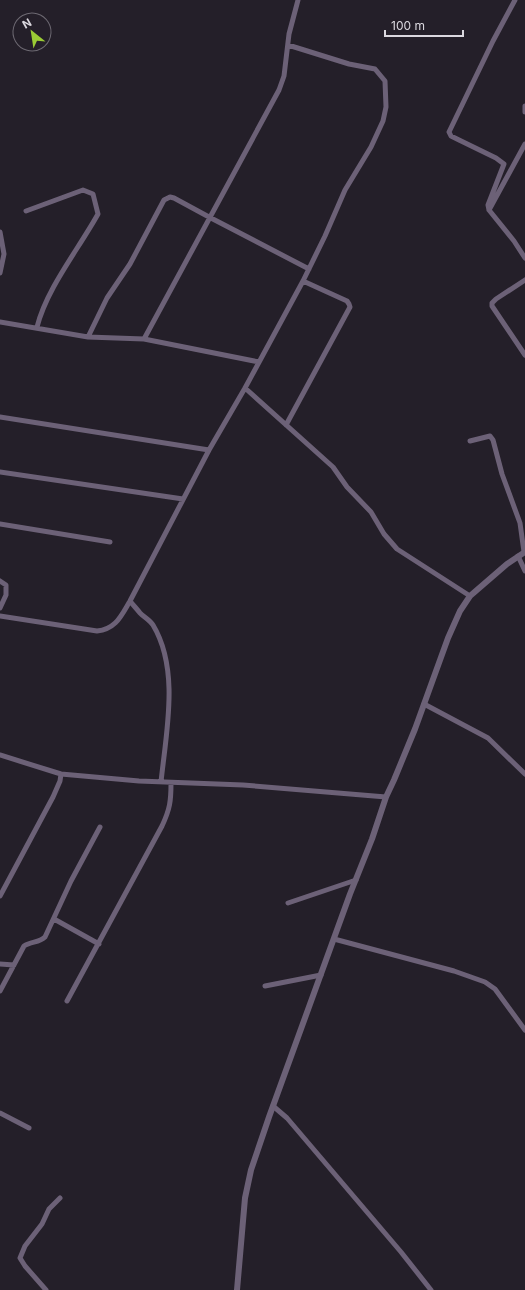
<svg xmlns="http://www.w3.org/2000/svg" width="525" height="1290" font-family="Inter,sans-serif">
  <style>
    .lines { fill: none; stroke-linecap: round; stroke-linejoin: round }
    .minor { stroke: #6c6177; stroke-width: 5 }
    .tertiary { stroke: #6c6177; stroke-width: 6 }
  </style>
  <rect width="100%" height="100%" fill="#241f29"/>
  <g class="lines">
    <path class="minor" d="M515 0 493 41 449 132 451 136 457 139 496 158 504 164 488 205 489 210 514 241 525 258
      M525 106V112
      M489 210 525 144
      M26 211 83 190 93 194 98 214C78 250 47 288 37 327
      M0 232 4 254 0 273
      M525 280 496 299 492 303V306L525 355
      M0 322 88 337 144 339 259 362
      M88 337 107 298 130 264 164 200 170 197 174 198 209 217 309 269
      M144 339 279 90 284 76 289 34 298 0
      M245 388 333 467 347 487 371 512 384 534 397 549 470 596
      M0 417 209 450
      M286 425 350 307 349 304 347 301 303 281
      M470 441 490 436 493 440 502 474 520 523 524 552
      M0 472 183 499
      M0 524 110 542
      M518 556 525 571
      M0 581 6 585V595L0 608
      M130 601C133 605 137 609 140 613 144 617 150 620 153 625 180 670 166 733 161 782
      M0 616 97 631C116 629 121 616 130 601L209 450 245 388 303 281 325 236 345 190 371 147 383 121 386 107 385 81 375 69 349 64 288 45
      M424 704 488 738 525 774
      M0 755 61 774 139 781 243 785 386 797
      M0 896 53 797 60 781 61 774
      M288 903 356 880
      M54 919 99 944
      M334 939 454 971 485 982 495 989 525 1030
      M0 964 14 965
      M265 986 321 975
      M0 991 24 946C31 941 39 943 45 937L71 881 100 827
      M67 1001 162 826C170 809 171 801 171 783
      M273 1106 287 1118 401 1252 431 1290
      M0 1113 29 1128
      M46 1290 25 1266 20 1258 25 1246 42 1224 49 1209 60 1198"/>
    <path class="tertiary" d="M237 1290 245 1198 251 1170 269 1117 350 894 372 839 386 797 394 780 415 729 448 638 460 611 470 596 507 564 525 552"/>
  </g>
  <g transform="translate(32 32) rotate(330)"><circle r="19" fill="#241f29" stroke="#6d6972"/>
  <path d="M0-3L7 15L0 10L-7 15Z" fill="#9acb35"/>
  <text y="-6" font-size="11" font-weight="bold" text-anchor="middle" fill="#dbd8df">N</text>
  </g>
  <path d="M385 30v6h78v-6" fill="none" stroke="#dbd8df" stroke-width="2"/>
  <text x="391" y="30" font-size="12" fill="#dbd8df" stroke="#241f29" stroke-width="3" paint-order="stroke">100 m</text>
</svg>
